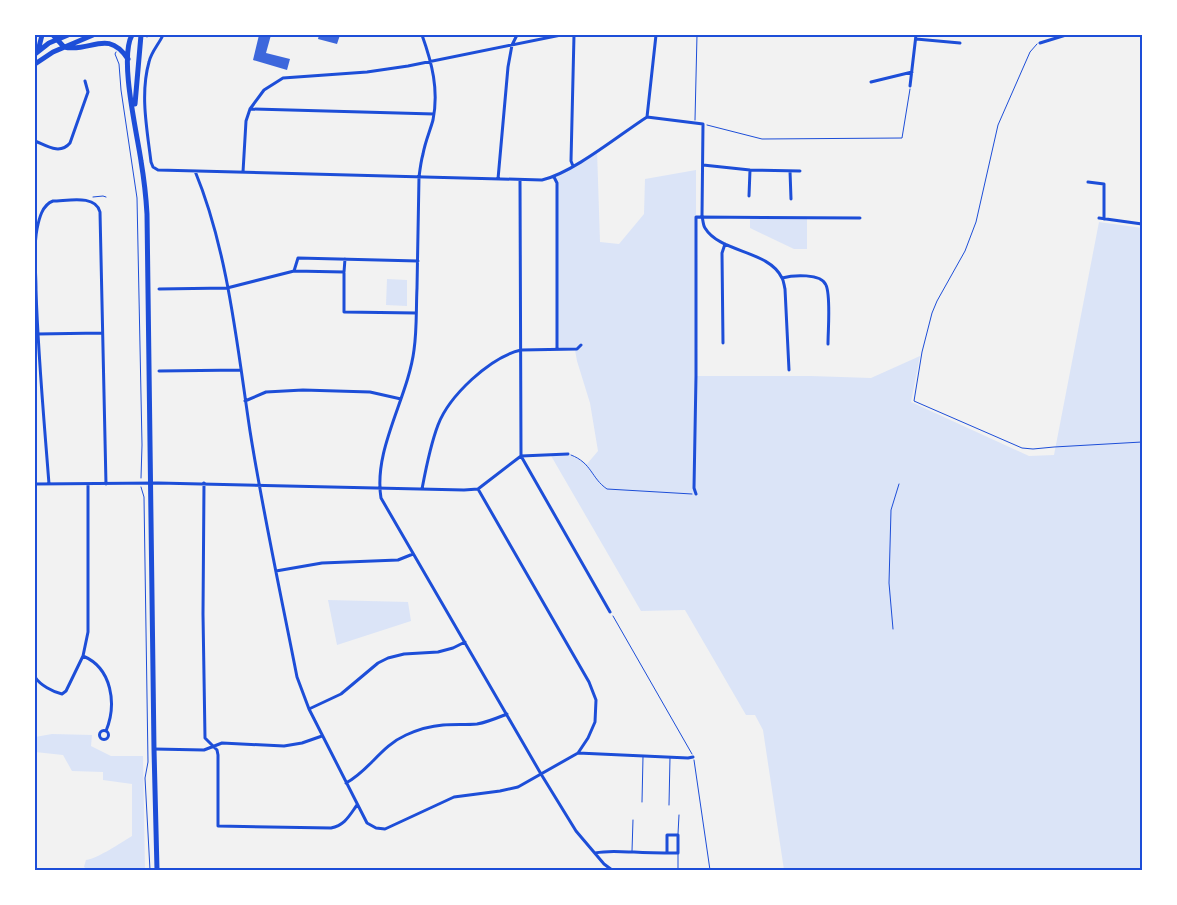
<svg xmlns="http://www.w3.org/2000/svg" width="1177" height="905" font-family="'DM Sans',sans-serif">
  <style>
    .green { fill: #dbe4f7 }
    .building { fill: #3d67dc }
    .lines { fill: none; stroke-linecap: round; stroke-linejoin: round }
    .path { stroke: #1d4ed8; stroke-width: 1 }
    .service { stroke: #1d4ed8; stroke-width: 1 }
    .minor { stroke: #1d4ed8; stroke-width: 3 }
    .primary { stroke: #1d4ed8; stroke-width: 5 }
    .neatline { fill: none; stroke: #1d4ed8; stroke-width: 2 }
  </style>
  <rect width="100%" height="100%" fill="#f2f2f2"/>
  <path class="green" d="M597 150 600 242 619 244 644 214 645 179 696 170V376H811L871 378 920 356 911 402 1029 456 1054 455 1099 222 1142 228V870H784L763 730 755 715H746L685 610 641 611 550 454H568L587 464 598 451 590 403 577 361 575 350 557 349V183L554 177Z
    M750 217 807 218V249H794L750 228Z
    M387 279 407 280V306L386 305Z
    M328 600 408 602 411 621 337 645Z
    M52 734 92 735 91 746 111 756H143L145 870H88L84 867 86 860C99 858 120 843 132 836V784L103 780V772L72 771 63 755 35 752V737Z"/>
  <path class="building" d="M259 35H271L266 53 290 59 287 70 253 60Z
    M319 35H340L337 44 318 39Z"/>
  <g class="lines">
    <path class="path" d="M147 37 151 35
      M1037 44 1030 52 998 125 976 222 965 251 937 301 932 313 922 352 914 401 1022 448 1033 449 1054 447 1142 442
      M116 52 115 54 119 64 121 90 137 198 142 445 141 478
      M695 120 697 35
      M707 125 762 139 902 138 910 89
      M93 197 103 196 106 197
      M571 455C592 463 591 478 607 489L692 494
      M141 487 144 497 148 762 145 778 150 870
      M613 616 692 754
      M893 629 889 583 891 510 899 484
      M694 760 710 870"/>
    <path class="service" d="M642 802 643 757
      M669 805 670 758
      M678 834 679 815
      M632 851 633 820
      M678 854V870"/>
    <path class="minor" d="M163 35C159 44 151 52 149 62 140 94 147 129 151 162L153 167 158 170 542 180C573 173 619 135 647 117L703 124 702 216C703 220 703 225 705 228 720 253 769 250 782 278 784 281 784 286 785 289L789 370
      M422 35C432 63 439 90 433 120 430 131 425 142 423 154 421 161 420 169 419 177 418 214 418 251 417 288 416 309 417 329 414 350 408 398 373 449 381 498L541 774 576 831 604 864 612 870
      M916 39 960 43
      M1040 43 1066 35
      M871 82 912 72
      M910 86 916 35
      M250 109 434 114
      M647 117 656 35
      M35 141C47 146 60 155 70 143L88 92 85 81
      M703 165 750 170 800 171
      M573 166 571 161 574 35
      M195 171C228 251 237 345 250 431 263 513 281 595 297 677L309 709 367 823 376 828 385 829 454 797 500 791 518 787 578 753 588 738 595 722 596 700 589 682 478 489
      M790 171 791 199
      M243 172 246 121 250 109 264 90 283 78 367 72 408 66 561 35
      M554 177 557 183V349
      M498 179 508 67 512 45 517 35
      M520 180 521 456 610 612
      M1088 182 1104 184V219
      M749 196 750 170
      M1099 218 1142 224
      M294 271 298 258 418 261
      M344 273V312L416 313
      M782 278C793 275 821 273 826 285 831 296 828 330 828 344
      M159 289 227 288 294 271 344 272 345 259
      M37 334 102 333
      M723 343 722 253 725 244
      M159 371 241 370
      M245 401 266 392 303 390 370 392 401 399
      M204 483 203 614 205 738 217 750 218 755V826L331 828C345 825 349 816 357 805
      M35 484 158 483 464 490 478 489 521 456 568 454
      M49 484C44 419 38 355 36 290 36 270 33 249 37 229 39 219 42 205 53 201 67 201 96 194 100 212L106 484
      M422 489C426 468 430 446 438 425 449 396 490 357 521 350L577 349 581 345
      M696 494 694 488 696 376V217L860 218
      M276 571 322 563 398 560 413 554
      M83 656C112 668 117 704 106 731
      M35 677C40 685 53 692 62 694L66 691 83 656 88 632V485
      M309 709 341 694 378 663 388 658 404 654 438 652 453 648 465 642
      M99.5 735a4.5 4.5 0 1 1 9 0a4.5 4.5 0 1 1-9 0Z
      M154 749 204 750 222 743 284 746 302 743 322 736
      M578 753 688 758 693 757
      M346 783C369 771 381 746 406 735 417 730 430 726 443 725 454 724 466 725 477 724 488 722 497 718 507 714
      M595 853C610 850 619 852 634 852 649 853 663 853 678 853V835H667V853"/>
    <path class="primary" d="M53 35 64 47
      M132 35C119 58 137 133 141 161 144 179 146 196 147 214L154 749 157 870
      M64 47C91 53 107 28 128 59
      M38 51 42 35
      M35 54 49 43 68 35
      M35 64 53 52 93 35
      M135 104 141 35"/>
  </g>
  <rect width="1177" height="905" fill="none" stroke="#ffffff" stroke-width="72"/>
  <rect x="36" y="36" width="1105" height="833" class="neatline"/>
</svg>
